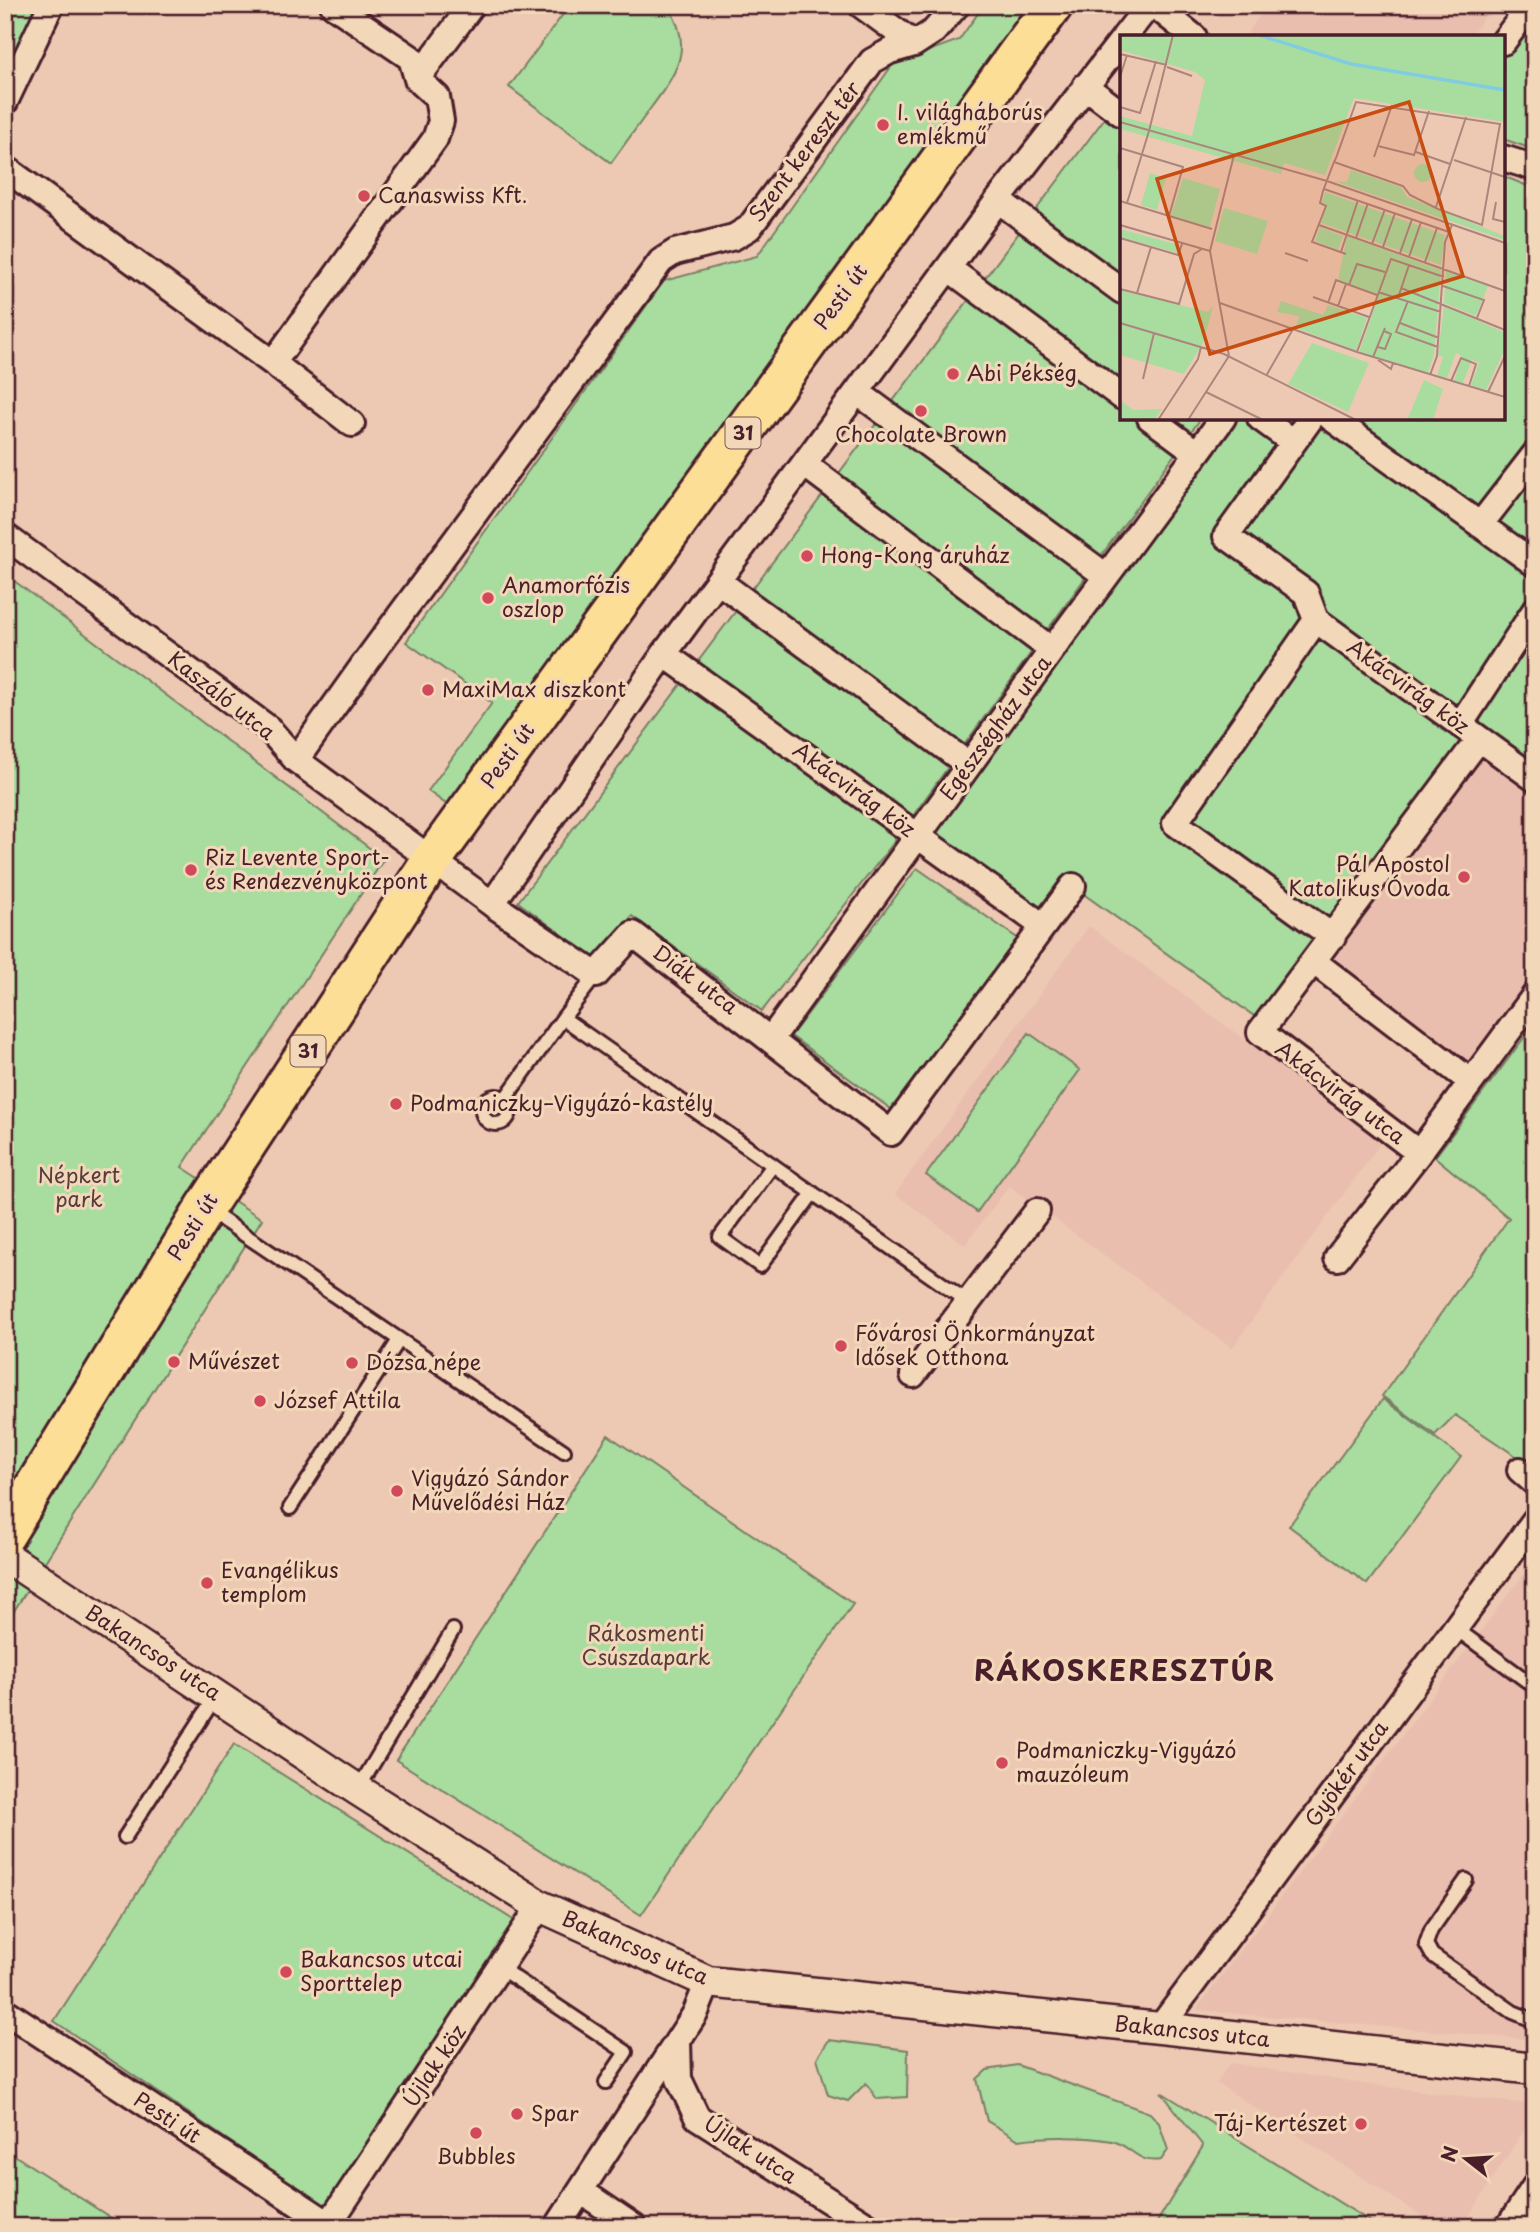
<svg xmlns="http://www.w3.org/2000/svg" width="1540" height="2232" font-family="'Playpen Sans',sans-serif">
  <style>
    .built { fill: #e9beae }
    .green { fill: #a8dd9f; stroke: #797e65; stroke-width: 2 }
    .lines { fill: none; stroke-linecap: round; stroke-linejoin: round }
    .service-casing { stroke: #4a1f2b; stroke-width: 18 }
    .minor-casing { stroke: #4a1f2b; stroke-width: 30 }
    .tertiary-casing { stroke: #4a1f2b; stroke-width: 35 }
    .primary-casing { stroke: #4a1f2b; stroke-width: 44 }
    .service { stroke: #f2d8b9; stroke-width: 12 }
    .minor { stroke: #f2d8b9; stroke-width: 24 }
    .tertiary { stroke: #f2d8b9; stroke-width: 30 }
    .primary { stroke: #fdde96; stroke-width: 38 }
    .poi-dot { fill: #d1495b; stroke: #f2d8b9; stroke-width: 2.5 }
    .labels { text-anchor: middle; stroke-width: 6; stroke-linejoin: round; paint-order: stroke }
    .shield { fill: #f2d8b9; stroke: #7c5656; stroke-width: 2 }
    .shield-label { font-size: 19px; font-weight: bold; fill: #4a1f2b }
    .poi-label { font-size: 21px; fill: #4a1f2b; stroke: #f2d8b9; text-anchor: start }
    .street-label { font-size: 21px; fill: #4a1f2b; stroke: #f2d8b9 }
    .park-label { font-size: 21px; fill: #583c3c; stroke: #f2d8b9 }
    .district-label { font-size: 28px; font-weight: bold; letter-spacing: 2px; fill: #4a1f2b; stroke: #f2d8b9 }
    .inset-river { fill: none; stroke: #81cce1; stroke-width: 3.5 }
    .inset-road { fill: none; stroke: #ac857d; stroke-width: 2 }
    .view { fill: #c84d12; fill-opacity: 0.15; stroke: #c84d12; stroke-width: 3.5 }
    .inset-edge { fill: none; stroke: #4a1f2b; stroke-width: 3.5 }
  </style>
  <rect width="100%" height="100%" fill="#edc9b3"/>
  <filter id="ink" filterUnits="userSpaceOnUse"><feTurbulence type="fractalNoise" baseFrequency=".0143" numOctaves="2"/><feDisplacementMap in="SourceGraphic" scale="14" xChannelSelector="R" yChannelSelector="G"/><feConvolveMatrix kernelMatrix="1 2 1 2 8 2 1 2 1" color-interpolation-filters="sRGB"/></filter>
  <g filter="url(#ink)">
    <path class="built" d="M1268 5H1493L1470 37H1244Z
      M1482 753 1535 793V976L1468 1067 1331 961Z
      M1089 926 1383 1140 1232 1348 1009 1186 965 1245 895 1194Z
      M1535 1559V2040L1196 2010Z
      M1229 2063 1358 2083 1535 2105V2113L1462 2227H1438L1217 2083Z"/>
    <path class="green" d="M5 5H41L5 79Z
      M570 5H667C696 47 676 74 650 109 637 127 624 145 611 163L509 87Z
      M984 5H1034L450 807 428 791 492 703 406 642 664 281 757 256 893 64 959 40Z
      M1535 11V150L1503 139V53Z
      M1122 95V418H1201L891 846 762 1011 632 916 595 959 518 902Z
      M1503 176 1535 189V762L1481 723 1257 1018 1061 878 1039 912 933 833 1239 418H1503Z
      M5 574 384 859 182 1167 262 1219 5 1625Z
      M917 868 1020 940 891 1109 791 1036Z
      M1535 1023V1469L1455 1415 1435 1435 1382 1396 1509 1218 1435 1157Z
      M1029 1033 1080 1070 977 1212 926 1175Z
      M1383 1399 1461 1457 1367 1584 1289 1526Z
      M608 1435 853 1604 641 1915 396 1760Z
      M234 1744 518 1923 331 2211 54 2021Z
      M829 2040 908 2050 907 2097 877 2099 866 2083 848 2101 828 2095 817 2058Z
      M1017 2065 1150 2113 1159 2123 1168 2150 1161 2160C1137 2164 1132 2146 1112 2141 1085 2136 1046 2136 1019 2140L987 2121 977 2079 987 2070Z
      M1161 2092 1379 2227H1154L1203 2146Z
      M11 2153 125 2227H5V2161Z"/>
    <g class="lines">
      <defs>
        <path id="service" d="M563 1018 968 1302
          M482 1110a14 14 0 1 1 28 0a14 14 0 1 1-28 0Z
          M505 1099 563 1018 596 975
          M773 1165 720 1237 760 1266 813 1193
          M208 1210 564 1451
          M290 1508 399 1340
          M1455 1628 1535 1687
          M358 1789 453 1630
          M125 1837 216 1696
          M1466 1880 1431 1930 1426 1944 1432 1955 1513 2012 1535 2021
          M500 1968 626 2052 606 2082"/>
        <path id="minor" d="M861 5 914 44
          M1154 5 1194 37
          M1124 37 1149 5
          M1503 42 1531 5
          M417 79 472 5
          M1085 86 1122 114
          M5 102 51 5
          M1503 158 1535 168
          M5 168 273 363 352 424
          M998 200 1122 291
          M948 268 1122 397
          M273 363 435 139 441 121 437 97 417 79 411 58 333 5
          M857 392 1106 576
          M1150 418 1197 453
          M1260 418 1293 442
          M1311 418 1226 536 1306 593 1316 620 1535 779
          M1331 418 1535 564
          M804 464 1052 650
          M1480 525 1535 454
          M5 536 268 728 296 760 492 904 596 975 633 934 891 1133 1073 886
          M718 581 969 765
          M1316 620 1175 823 1333 937
          M664 654 1043 926
          M1460 725 1535 610
          M296 760 367 660 661 261 675 252 734 237 749 228 872 61 890 51 914 44 934 31 957 5
          M492 904 664 654 998 200 1122 40
          M1313 961 1470 1081
          M771 1039 1052 650 1223 418
          M1419 1153 1260 1032 1479 739
          M1337 1258 1419 1153 1535 995
          M913 1375 1037 1211
          M1520 1470 1535 1483
          M5 2011 329 2224
          M1160 2028 1535 1520
          M678 2040 679 2079 697 2117 870 2227
          M581 2191 634 2227
          M327 2227 540 1906
          M557 2227 695 2014 708 1982
          M1508 2227 1535 2186"/>
        <path id="tertiary" d="M5 1556 358 1790 540 1906 708 1982 1160 2028 1535 2069"/>
        <path id="primary" d="M5 1535 205 1208 432 860 1053 5"/>
      </defs>
      <use href="#service" class="service-casing"/>
      <use href="#minor" class="minor-casing"/>
      <use href="#tertiary" class="tertiary-casing"/>
      <use href="#primary" class="primary-casing"/>
      <use href="#service" class="service"/>
      <use href="#minor" class="minor"/>
      <use href="#tertiary" class="tertiary"/>
      <use href="#primary" class="primary"/>
    </g>
  </g>
  <g class="poi-dot">
    <circle cx="883" cy="125" r="7"/>
    <circle cx="364" cy="196" r="7"/>
    <circle cx="953" cy="374" r="7"/>
    <circle cx="921" cy="411" r="7"/>
    <circle cx="807" cy="556" r="7"/>
    <circle cx="488" cy="598" r="7"/>
    <circle cx="428" cy="690" r="7"/>
    <circle cx="191" cy="870" r="7"/>
    <circle cx="1464" cy="877" r="7"/>
    <circle cx="396" cy="1104" r="7"/>
    <circle cx="841" cy="1346" r="7"/>
    <circle cx="174" cy="1362" r="7"/>
    <circle cx="352" cy="1363" r="7"/>
    <circle cx="260" cy="1401" r="7"/>
    <circle cx="397" cy="1491" r="7"/>
    <circle cx="207" cy="1583" r="7"/>
    <circle cx="1002" cy="1763" r="7"/>
    <circle cx="286" cy="1972" r="7"/>
    <circle cx="517" cy="2114" r="7"/>
    <circle cx="1361" cy="2124" r="7"/>
    <circle cx="476" cy="2133" r="7"/>
  </g>
  <g class="labels">
    <g class="shield">
      <rect x="725.5" y="417.5" width="35" height="31" rx="5"/>
      <rect x="290.5" y="1035.5" width="35" height="31" rx="5"/>
    </g>
    <g class="shield-label">
      <text x="743" y="440">31</text>
      <text x="308" y="1058">31</text>
    </g>
    <g class="poi-label">
      <text x="897" y="120">I. világháborús<tspan x="897" dy="24">emlékmű</tspan></text>
      <text x="378" y="203">Canaswiss Kft.</text>
      <text x="967" y="381">Abi Pékség</text>
      <text x="921" y="442" text-anchor="middle">Chocolate Brown</text>
      <text x="821" y="563">Hong-Kong áruház</text>
      <text x="502" y="593">Anamorfózis<tspan x="502" dy="24">oszlop</tspan></text>
      <text x="442" y="697">MaxiMax diszkont</text>
      <text x="205" y="865">Riz Levente Sport-<tspan x="205" dy="24">és Rendezvényközpont</tspan></text>
      <text x="1450" y="872" text-anchor="end">Pál Apostol<tspan x="1450" dy="24">Katolikus Óvoda</tspan></text>
      <text x="410" y="1111">Podmaniczky–Vigyázó-kastély</text>
      <text x="855" y="1341">Fővárosi Önkormányzat<tspan x="855" dy="24">Idősek Otthona</tspan></text>
      <text x="188" y="1369">Művészet</text>
      <text x="366" y="1370">Dózsa népe</text>
      <text x="274" y="1408">József Attila</text>
      <text x="411" y="1486">Vigyázó Sándor<tspan x="411" dy="24">Művelődési Ház</tspan></text>
      <text x="221" y="1578">Evangélikus<tspan x="221" dy="24">templom</tspan></text>
      <text x="1016" y="1758">Podmaniczky-Vigyázó<tspan x="1016" dy="24">mauzóleum</tspan></text>
      <text x="300" y="1967">Bakancsos utcai<tspan x="300" dy="24">Sporttelep</tspan></text>
      <text x="531" y="2121">Spar</text>
      <text x="1347" y="2131" text-anchor="end">Táj-Kertészet</text>
      <text x="476" y="2164" text-anchor="middle">Bubbles</text>
    </g>
    <g class="street-label">
      <text transform="translate(805 152) rotate(-53)" y="7">Szent kereszt tér</text>
      <text transform="translate(841 297) rotate(-54)" y="7">Pesti út</text>
      <text transform="translate(1408 687) rotate(36)" y="7">Akácvirág köz</text>
      <text transform="translate(221 696) rotate(38)" y="7">Kaszáló utca</text>
      <text transform="translate(996 728) rotate(-54)" y="7">Egészségház utca</text>
      <text transform="translate(508 756) rotate(-54)" y="7">Pesti út</text>
      <text transform="translate(854 790) rotate(36)" y="7">Akácvirág köz</text>
      <text transform="translate(695 980) rotate(37)" y="7">Diák utca</text>
      <text transform="translate(1340 1093) rotate(37)" y="7">Akácvirág utca</text>
      <text transform="translate(193 1227) rotate(-58)" y="7">Pesti út</text>
      <text transform="translate(153 1653) rotate(33)" y="7">Bakancsos utca</text>
      <text transform="translate(1347 1774) rotate(-54)" y="7">Gyökér utca</text>
      <text transform="translate(635 1948) rotate(23)" y="7">Bakancsos utca</text>
      <text transform="translate(1192 2032) rotate(6)" y="7">Bakancsos utca</text>
      <text transform="translate(435 2066) rotate(-56)" y="7">Újlak köz</text>
      <text transform="translate(167 2118) rotate(33)" y="7">Pesti út</text>
      <text transform="translate(750 2150) rotate(33)" y="7">Újlak utca</text>
    </g>
    <g class="park-label">
      <text x="79" y="1183">Népkert<tspan x="79" dy="24">park</tspan></text>
      <text x="646" y="1641">Rákosmenti<tspan x="646" dy="24">Csúszdapark</tspan></text>
    </g>
    <g class="district-label">
      <text x="1125" y="1681">RÁKOSKERESZTÚR</text>
    </g>
  </g>
  <g transform="translate(1120 35)">
    <rect width="385" height="385" fill="#edc9b3"/>
    <path d="M0 0H385V87L234 63 205 140 164 128 161 139 0 94V81L72 101 85 45 75 37 0 15ZM294 138a9 9 0 1 1 18 0a9 9 0 1 1-18 0ZM231 135 281 152 287 162 385 201V205L214 146 227 147ZM30 138 46 143 37 175 21 170ZM63 143 100 154 90 192 51 181ZM205 157 325 200 321 230 201 188 207 171 202 168ZM104 173 148 186 137 219 95 206ZM200 192 223 201 218 215 195 206ZM0 194 59 210 58 218 0 202ZM227 201 321 235 314 319 308 338 239 317 259 260 218 245ZM326 236 368 251 356 281 324 268ZM0 255 88 277 93 271 83 308 64 339 0 320ZM161 266 203 280 208 270 247 283 236 316 176 293 179 281 157 277ZM324 270 385 298V314L366 355 351 350 359 328 352 325 343 348 334 346 342 321 336 318 327 343 317 341 323 322 318 320ZM192 308 249 328 228 377 168 349ZM304 345 323 354 313 385H287ZM0 365 13 375 42 374 34 385H0Z" fill="#a8dd9f"/>
    <path class="inset-river" d="M139 0 231 29 385 55"/>
    <path class="inset-road" d="M0 19 47 30M47 32 72 41M0 42 7 20M0 72 20 78 36 26M0 87 207 146 385 208M29 96 53 0M258 111 294 120 309 76M0 113 63 132 49 181M296 117 330 129M254 122 272 70M334 125 385 142M214 127 283 151 290 160 318 174 362 190 380 89 236 67 216 123 214 127 203 156 200 168 206 171 192 207 226 219M204 154 329 197M0 166 92 194M376 167 373 184 385 187M7 168 29 96M316 172 346 82M0 190 90 216M199 190 385 256M0 203 58 220 62 209M236 203 248 168M252 209 265 174M263 212 275 178M221 217 238 165M165 218 188 226M280 218 292 184M289 222 301 187M305 227 317 193M229 250 237 229 265 237M323 251 364 265 357 283M281 253 385 295M0 254 59 269 74 219 82 214M258 257 321 277M17 258 31 212M193 262 249 282M278 263 289 230M288 266 276 297 318 312M100 268 237 317 385 362M208 268 216 245 257 260M218 271 226 249M0 288 104 319 236 385M280 288 319 303M258 312 265 314 271 299 264 296M237 317 271 224 324 242M109 321 90 216 114 120M253 322 265 293M258 325 271 334 273 328M310 340 317 321 325 207 332 190M146 341 173 294M23 344 34 298M331 346 341 323 356 329 349 351M86 357 143 385M368 357 385 321M38 385 78 324 81 312M68 385 109 321"/>
    <path class="view" d="M289 67 343 241 90 319 37 144Z"/>
    <rect width="385" height="385" class="inset-edge"/>
  </g>
  <rect width="1540" height="2232" fill="none" stroke="#f2d8b9" stroke-width="28"/>
  <rect x="14" y="14" width="1512" height="2204" fill="none" stroke="#4a1f2b" stroke-width="2.5" filter="url(#ink)"/>
  <g transform="translate(1466 2159) rotate(287)" stroke="#f2d8b9" stroke-width="5" paint-order="stroke">
  <path d="M0-5L12 26L0 18L-12 26Z" fill="#4a1f2b"/>
  <text y="-10" font-size="19" font-weight="bold" text-anchor="middle" fill="#4a1f2b">N</text>
  </g>
</svg>
